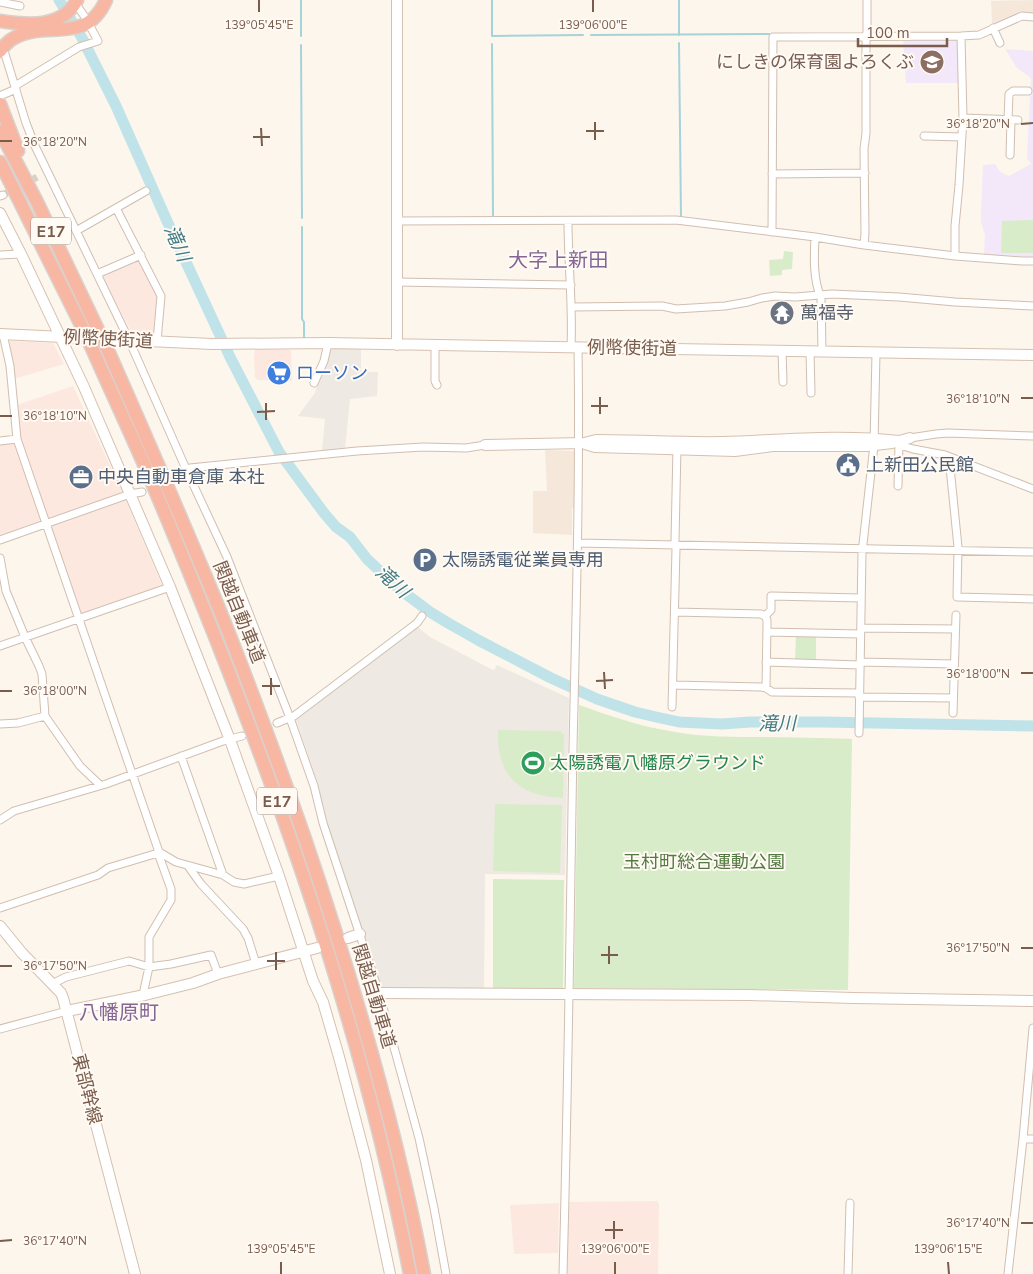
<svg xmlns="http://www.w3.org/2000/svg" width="1033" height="1274" font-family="'Nunito Sans','Noto Sans JP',sans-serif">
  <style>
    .residential { fill: #f5e8da }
    .commercial { fill: #fde8e0 }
    .industrial { fill: #efe9e4 }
    .education { fill: #f3e8fa }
    .green { fill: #d8ecc9 }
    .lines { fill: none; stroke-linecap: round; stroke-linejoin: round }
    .stream { stroke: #a5d3da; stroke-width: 2 }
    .river { stroke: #bfe3e8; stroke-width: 11 }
    .street-tunnel { stroke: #dcd0c4; stroke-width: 7; stroke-dasharray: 7 3.5; stroke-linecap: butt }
    .street-casing { stroke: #d1beb0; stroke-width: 9 }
    .secondary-casing { stroke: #d6c0b0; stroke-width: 12 }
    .highway-casing { stroke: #dad1cd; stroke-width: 15 }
    .street { stroke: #fff; stroke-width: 7 }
    .secondary { stroke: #fff; stroke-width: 10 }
    .highway { stroke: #f7b7a3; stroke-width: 12 }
    .highway-bridge-casing { stroke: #dad1cd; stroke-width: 15; stroke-linecap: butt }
    .highway-bridge { stroke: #f7b7a3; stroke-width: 12 }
    .ticks { fill: none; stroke: #7a5c4d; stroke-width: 2 }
    .labels { text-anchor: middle; stroke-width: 4; stroke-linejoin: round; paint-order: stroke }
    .shield { fill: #fffaf3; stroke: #a28b7f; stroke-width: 1 }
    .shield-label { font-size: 16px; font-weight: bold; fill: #7a5c4d }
    .education-label { font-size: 18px; fill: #785e54; stroke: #fffaf3; text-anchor: end }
    .worship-label { font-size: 18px; fill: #5b616d; stroke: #fffaf3; text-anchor: start }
    .street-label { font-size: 18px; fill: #7a5c4d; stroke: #fffaf3 }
    .shop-label { font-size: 18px; fill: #366cbe; stroke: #fffaf3; text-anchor: start }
    .service-label { font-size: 18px; fill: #4e5e75; stroke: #fffaf3; text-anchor: start }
    .leisure-label { font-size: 18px; fill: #27864d; stroke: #fffaf3; text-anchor: start }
    .park-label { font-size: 18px; fill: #537a41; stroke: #fffaf3 }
    .water-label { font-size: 19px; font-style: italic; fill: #437c86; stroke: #fffaf3 }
    .quarter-label { font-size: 20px; fill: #846695; stroke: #fffaf3 }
    .ticks-label { font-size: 12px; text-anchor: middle; fill: #7a5c4d; stroke: #fffaf3; stroke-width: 4; stroke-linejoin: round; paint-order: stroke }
  </style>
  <rect width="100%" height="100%" fill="#fdf6ec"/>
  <path class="residential" d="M1033 0V14L1012 16 992 25 991 1Z
    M545 450 575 451V508H572V535L533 533V491H547Z"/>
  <path class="commercial" d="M138 259H141L159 296 156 336 138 335 132 333 101 274Z
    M10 341 53 343 64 364 14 379 9 342Z
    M255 349 291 350 292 381 258 380 255 377 254 375 255 374 254 358Z
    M73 386 122 491 120 493 48 520 19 439 17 405Z
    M12 443H14L40 519 38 524 0 537V444Z
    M123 498 126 501 162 585V588L83 615 80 614 49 527 51 524Z
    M657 1201 659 1204 658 1274H567L569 1202Z
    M559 1203 558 1253 514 1254 510 1205Z"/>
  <path class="industrial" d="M330 348 361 349V370L365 372H378L377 396 350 399 345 449 322 451 325 419 298 416 315 393 317 386 315 383Z
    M415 628H419L430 637 491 669 494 670 497 665 569 698 565 875 485 874 484 990 382 989 327 822 317 781 296 720Z"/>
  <path class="education" d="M957 38 958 40 959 83H906L903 39Z
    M1005 49 1033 51V257L984 255 985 235 981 222V210L983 165 995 164 1000 172 1009 176 1031 164 1027 158 1031 78 1017 68Z"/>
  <path class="green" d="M1033 220V253H1001L1002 221Z
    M784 251 793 252 792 269 782 270V275L770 276 769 260 783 259Z
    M796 635H816V661L795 660Z
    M579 705C610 716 642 727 675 732 704 737 734 737 763 737 793 737 822 738 852 739L848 990 574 988Z
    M498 730 560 731 564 735 563 798C519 797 496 775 498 730Z
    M495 804 562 805 560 873 493 871Z
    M493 879 564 880 563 988 560 990 493 989Z"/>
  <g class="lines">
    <path class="stream" d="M301 0V36
      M492 0V36L583 35
      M679 0V35
      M591 35 769 34
      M679 43 681 218
      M492 44 493 218
      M301 45 302 218
      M302 227V319L304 322V339"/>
    <path class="river" d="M59 0 82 38 116 106 167 221 230 357 279 452 324 513 336 527 350 537 367 559 398 588 430 612 448 623 478 640 551 678 597 699 635 712 656 717 679 722 722 724 750 722H824L1033 726"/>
    <path class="street-tunnel" d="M3 195 39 176"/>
    <defs>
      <path id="street" d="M0 2 20 6
        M78 7 85 17
        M993 28 1000 43
        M5 54 26 123 35 146 129 340 186 469 227 557 290 718 314 786 323 823 379 993 419 1138 434 1208 446 1274
        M15 86 79 47 98 41 90 26
        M2 95 16 89
        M963 118 1018 120
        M1008 120 1009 94 1013 91H1028
        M924 136 962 137
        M1010 155 1011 120
        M772 174 865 173
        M0 196 3 195
        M116 208 161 296 157 341
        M397 221 676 220 815 237 864 245 955 256 1022 261H1033
        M568 221C568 263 573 305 571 347
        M76 231 146 191
        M772 232 773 37 961 36 979 35 1022 16 1033 17
        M815 237C814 257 813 279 821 298L822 351
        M864 245 865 233 864 149 866 133V36L867 32V0
        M0 255 21 254
        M955 256V226L959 185 963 118 961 36
        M97 274 141 255
        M397 282 571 285
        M572 307 662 306 676 309 725 306 748 302 762 298 775 296 795 297 832 294 899 297 955 302 1033 306
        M3 334 10 366 17 439 159 852 176 862 223 875 234 882 244 884 279 876
        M435 345V381L437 385
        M782 350 783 382
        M810 351 811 393
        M314 383 324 361 328 343
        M910 438 936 434 948 433 1033 436
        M0 441 17 439
        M900 445 913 449 945 455 1033 489
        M949 457 958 547 957 597 1033 599
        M174 476 190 468 357 451 423 447 466 448 485 445
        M898 486 899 442
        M0 540 130 494 142 492
        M578 543 1033 552
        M0 558 6 591 25 637 39 666 42 674 45 716 80 766 100 785
        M675 612 761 614 765 616
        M765 616 771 610V596L861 598
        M765 616 767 620V625L766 688
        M861 628 955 629
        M767 632 860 634
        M0 646 170 587
        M766 662 860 665
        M860 662 954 664
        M673 685 761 687 766 688 772 692 859 693
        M859 697 953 698
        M672 707 676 549 675 541 677 447
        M953 713 956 615
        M277 723 294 716 417 623 422 616
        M0 724 18 723 45 716
        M859 733 862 553 874 445 876 353
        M181 756 223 875
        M0 820 14 811 106 784 223 741 242 736
        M188 866 201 884 243 929 248 938 256 964
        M0 908 98 875 108 868 158 853 159 852
        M52 984 66 977 129 961 149 967 171 964 211 955 218 974
        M145 995 144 990 149 967V937L171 900V889L158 853
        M0 1029 67 1011
        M1023 1139H1033
        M563 1274C568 1099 570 923 573 748 576 614 580 481 578 347
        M848 1274 850 1203
        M1008 1274 1023 1139 1033 1028"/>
      <path id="secondary" d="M397 0V345
        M0 213 21 254 84 387 170 587 230 740 279 876 313 981 323 1002 339 1057 366 1160 390 1274
        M0 334 212 344 328 343 493 346 1033 355
        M585 444 595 447 735 451 773 446H867L892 443 910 438
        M485 445 584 443 596 440C638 440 681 443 723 442 782 440 841 434 899 441
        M0 926 22 953 61 993 63 998 135 1274
        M348 938 360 934
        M379 993 750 995 853 998 1033 1001
        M67 1011 145 995 193 983 218 974 317 948"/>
      <path id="highway" d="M0 21C27 25 62 29 77 0
        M0 51C4 46 8 41 14 38 47 19 86 46 106 0
        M0 104 18 151
        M0 131 37 202 99 332
        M0 162 85 333
        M91 346C112 394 135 442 155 490 262 744 358 1003 410 1274
        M106 346C141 425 175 503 208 582 243 666 274 751 304 836 353 980 396 1125 424 1274"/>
    </defs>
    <use href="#street" class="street-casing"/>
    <use href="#secondary" class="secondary-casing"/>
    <use href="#highway" class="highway-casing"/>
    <use href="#street" class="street"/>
    <use href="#secondary" class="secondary"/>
    <use href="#highway" class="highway"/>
    <defs>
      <path id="highway-bridge" d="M99 332 106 346
        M85 333 91 346"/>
    </defs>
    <use href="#highway-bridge" class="highway-bridge-casing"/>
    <use href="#highway-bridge" class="highway-bridge"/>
  </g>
  <path class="ticks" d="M259 0V12M593 0V12M595 122V140M1021 124 1033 123M261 128 262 146M586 131H604M253 137H270M0 141H12M600 397V414M1021 398H1033M266 403V420M591 406H608M257 412 275 411M0 416H12M604 672 605 689M1021 673H1033M271 678V695M596 681 613 680M262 686H280M0 691H12M609 946V964M1021 948H1033M276 952V970M601 955H618M267 961H285M0 966H12M614 1221V1239M1021 1223H1033M605 1230H623M0 1241 12 1240M281 1262V1274M615 1262V1274M948 1262 949 1274"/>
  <defs>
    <symbol id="school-disc" viewBox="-11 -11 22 22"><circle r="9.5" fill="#8d6e63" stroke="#fffaf3"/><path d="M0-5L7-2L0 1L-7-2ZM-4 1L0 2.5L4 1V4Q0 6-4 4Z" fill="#fff"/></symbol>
    <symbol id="temple-disc" viewBox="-11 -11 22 22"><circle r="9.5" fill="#6b7280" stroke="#fffaf3"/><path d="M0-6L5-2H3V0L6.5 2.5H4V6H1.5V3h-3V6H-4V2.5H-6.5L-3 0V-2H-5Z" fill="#fff"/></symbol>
    <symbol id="supermarket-disc" viewBox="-11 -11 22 22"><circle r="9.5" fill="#3f7fe0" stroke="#fffaf3"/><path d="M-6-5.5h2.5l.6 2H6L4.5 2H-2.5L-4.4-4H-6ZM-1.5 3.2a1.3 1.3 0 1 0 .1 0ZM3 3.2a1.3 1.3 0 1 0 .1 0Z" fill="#fff"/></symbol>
    <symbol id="civic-disc" viewBox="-11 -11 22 22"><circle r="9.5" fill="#5c6f8a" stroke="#fffaf3"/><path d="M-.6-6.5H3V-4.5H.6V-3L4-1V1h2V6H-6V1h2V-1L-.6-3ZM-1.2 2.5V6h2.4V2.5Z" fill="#fff"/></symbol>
    <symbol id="office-disc" viewBox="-11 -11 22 22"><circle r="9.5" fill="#5c6f8a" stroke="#fffaf3"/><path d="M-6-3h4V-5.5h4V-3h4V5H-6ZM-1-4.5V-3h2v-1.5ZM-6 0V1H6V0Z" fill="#fff"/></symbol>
    <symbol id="parking-disc" viewBox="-11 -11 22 22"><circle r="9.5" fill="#5c6f8a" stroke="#fffaf3"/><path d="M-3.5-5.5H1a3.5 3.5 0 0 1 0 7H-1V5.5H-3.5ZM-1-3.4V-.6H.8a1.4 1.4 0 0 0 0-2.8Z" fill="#fff"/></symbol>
    <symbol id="stadium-disc" viewBox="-11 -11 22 22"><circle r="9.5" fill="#2e9e5b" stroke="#fffaf3"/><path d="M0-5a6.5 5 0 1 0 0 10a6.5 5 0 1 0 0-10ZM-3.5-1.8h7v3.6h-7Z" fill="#fff"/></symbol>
  </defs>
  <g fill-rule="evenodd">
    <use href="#school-disc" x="918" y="48" width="28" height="28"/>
    <use href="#temple-disc" x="768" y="299" width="28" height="28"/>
    <use href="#supermarket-disc" x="265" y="359" width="28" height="28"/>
    <use href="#civic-disc" x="834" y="451" width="28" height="28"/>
    <use href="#office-disc" x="67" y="463" width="28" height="28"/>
    <use href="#parking-disc" x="411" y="546" width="28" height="28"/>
    <use href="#stadium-disc" x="519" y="749" width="28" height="28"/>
  </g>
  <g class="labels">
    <g class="shield">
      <rect x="31" y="217.5" width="40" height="27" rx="4"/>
      <rect x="257" y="787.5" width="40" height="27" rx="4"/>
    </g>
    <g class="shield-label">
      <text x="51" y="237">E17</text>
      <text x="277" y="807">E17</text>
    </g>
    <g class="education-label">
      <text x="914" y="68">にしきの保育園よろくぶ</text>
    </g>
    <g class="worship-label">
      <text x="800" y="319">萬福寺</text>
    </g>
    <g class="street-label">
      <text transform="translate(108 339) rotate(3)" y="6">例幣使街道</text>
      <text transform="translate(632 348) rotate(1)" y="6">例幣使街道</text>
      <text transform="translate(239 612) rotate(68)" y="6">関越自動車道</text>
      <text transform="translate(374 996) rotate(73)" y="6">関越自動車道</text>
      <text transform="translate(87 1089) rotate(76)" y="6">東部幹線</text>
    </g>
    <g class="shop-label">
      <text x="296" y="379">ローソン</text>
    </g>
    <g class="service-label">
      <text x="866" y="471">上新田公民館</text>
      <text x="98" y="483">中央自動車倉庫 本社</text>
      <text x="442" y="566">太陽誘電従業員専用</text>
    </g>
    <g class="leisure-label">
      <text x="550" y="769">太陽誘電八幡原グラウンド</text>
    </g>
    <g class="park-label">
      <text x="704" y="868">玉村町総合運動公園</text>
    </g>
    <g class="water-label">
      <text transform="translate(178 243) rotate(66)" y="7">滝川</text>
      <text transform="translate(393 581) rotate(42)" y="7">滝川</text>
      <text transform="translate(777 723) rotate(-1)" y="7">滝川</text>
    </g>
    <g class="quarter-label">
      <text x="558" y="267">大字上新田</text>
      <text x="119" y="1019">八幡原町</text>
    </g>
  </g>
  <g class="ticks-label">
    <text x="259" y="29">139°05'45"E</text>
    <text x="593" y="29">139°06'00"E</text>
    <text x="978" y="128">36°18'20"N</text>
    <text x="55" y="146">36°18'20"N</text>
    <text x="978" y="403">36°18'10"N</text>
    <text x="55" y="420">36°18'10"N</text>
    <text x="978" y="678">36°18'00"N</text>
    <text x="55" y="695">36°18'00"N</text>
    <text x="978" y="952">36°17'50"N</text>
    <text x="55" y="970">36°17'50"N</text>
    <text x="978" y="1227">36°17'40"N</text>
    <text x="55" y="1245">36°17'40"N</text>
    <text x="281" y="1253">139°05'45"E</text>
    <text x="615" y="1253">139°06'00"E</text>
    <text x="948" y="1253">139°06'15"E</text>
  </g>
  <path d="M858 38v8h89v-8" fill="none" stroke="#7a5c4d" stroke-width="2.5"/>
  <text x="866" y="38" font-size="15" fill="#7a5c4d" stroke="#fffaf3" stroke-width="4" paint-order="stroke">100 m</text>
</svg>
